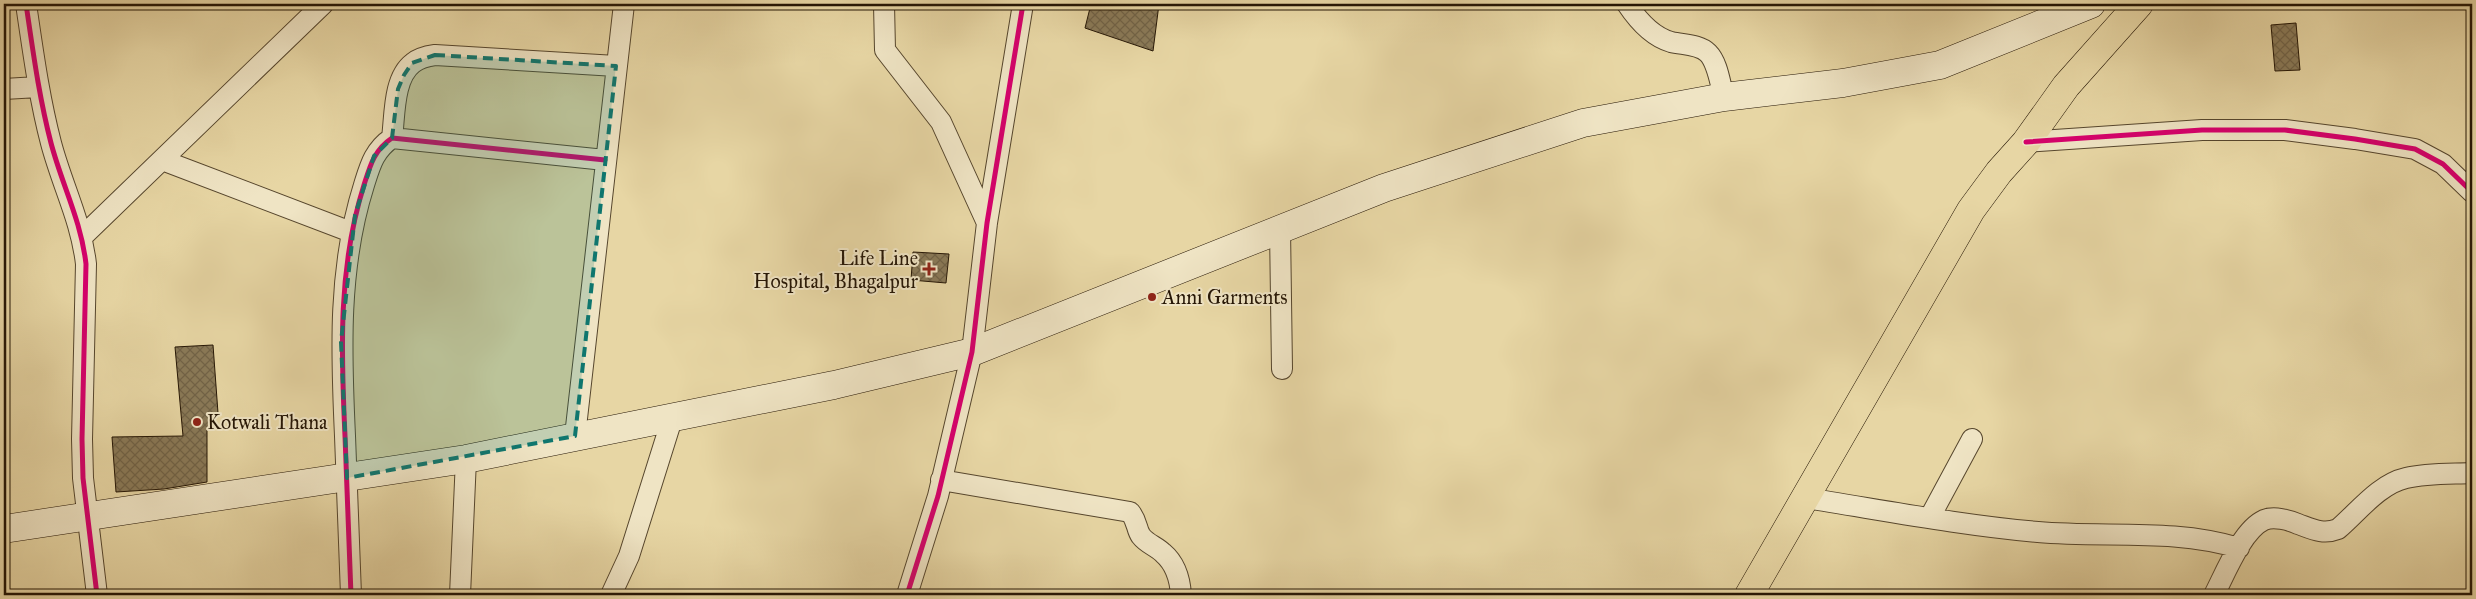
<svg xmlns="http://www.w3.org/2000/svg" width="2476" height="599" font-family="'IM FELL Great Primer',serif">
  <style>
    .building { fill: url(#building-cross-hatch); stroke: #251605 }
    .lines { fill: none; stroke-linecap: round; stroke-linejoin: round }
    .minor-casing { stroke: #56462d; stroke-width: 22 }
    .secondary-casing { stroke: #251605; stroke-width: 29 }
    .primary-casing { stroke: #251605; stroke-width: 29 }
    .minor { stroke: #efe4c4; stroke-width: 20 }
    .secondary { stroke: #efe4c4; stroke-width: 28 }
    .primary { stroke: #e7d6a4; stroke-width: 28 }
    .cycleway-casing { stroke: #efe4c4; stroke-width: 8 }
    .cycleway { stroke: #d6006c; stroke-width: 5 }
    .marked { fill: #0f766e; fill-opacity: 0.2; stroke: #0f766e; stroke-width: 4; stroke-dasharray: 10 6; stroke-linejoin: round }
    .poi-dot { fill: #8f2418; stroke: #efe4c4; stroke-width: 2 }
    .labels { text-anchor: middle; stroke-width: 4; stroke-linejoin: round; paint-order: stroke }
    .poi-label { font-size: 20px; fill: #251605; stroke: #efe4c4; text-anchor: start }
  </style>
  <defs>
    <pattern id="building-cross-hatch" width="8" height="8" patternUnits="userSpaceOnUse" patternTransform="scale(1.25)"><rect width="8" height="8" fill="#8a7a58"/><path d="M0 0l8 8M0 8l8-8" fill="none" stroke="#716347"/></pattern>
  </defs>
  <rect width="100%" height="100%" fill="#e7d6a4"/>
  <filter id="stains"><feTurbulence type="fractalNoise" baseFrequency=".004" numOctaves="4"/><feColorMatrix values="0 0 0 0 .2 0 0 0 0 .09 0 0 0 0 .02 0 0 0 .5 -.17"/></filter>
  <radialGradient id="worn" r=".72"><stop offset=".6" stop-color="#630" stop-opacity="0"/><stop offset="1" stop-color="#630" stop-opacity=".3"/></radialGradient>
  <path class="building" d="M1091 4H1159L1153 51 1085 28Z
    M2296 23 2300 70 2275 71 2271 25Z
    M913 252 949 254 946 283 911 280Z
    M213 345 218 413 207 430V482L164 489 116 492 112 437 183 436 175 347Z"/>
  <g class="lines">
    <defs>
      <path id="minor" d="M26 4C33 51 39 97 51 143 62 185 81 220 86 264L82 439 83 478 97 595
        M884 4 885 50 941 122 987 223
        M1627 4C1637 19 1653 37 1671 42 1683 45 1699 44 1708 53 1718 63 1720 84 1724 97
        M4 89 38 87
        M392 138C395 116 393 78 413 63 419 58 428 56 435 55L616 66
        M2026 142 2202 130H2285L2355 139 2415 149 2443 164 2472 192
        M162 160 351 232
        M1280 229 1282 369
        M83 236 323 4
        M575 436 624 4
        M941 480 1130 512C1138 522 1136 529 1141 536 1147 544 1156 546 1163 553 1176 564 1180 579 1181 595
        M1805 498C1882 510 1960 525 2038 532 2105 538 2174 528 2239 548
        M1930 517 1972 439
        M351 595C349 542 347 489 345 436 341 351 338 267 364 185 370 166 374 150 392 138L605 160
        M460 595 466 459
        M611 595 629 556 672 419
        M907 595 938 496 972 352 987 223 1023 4
        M2214 595C2225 574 2242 530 2264 520 2274 516 2289 520 2298 524 2312 529 2323 535 2338 529 2358 512 2379 484 2406 478 2427 473 2451 474 2472 473"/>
      <path id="secondary" d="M4 529 466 459 834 385 972 352 1384 188 1583 123 1724 97 1843 83 1940 65 2091 4"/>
      <path id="primary" d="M1749 595 1971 210 1999 172 2026 142 2066 86 2139 4"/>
    </defs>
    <use href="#minor" class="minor-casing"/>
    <use href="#secondary" class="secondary-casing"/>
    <use href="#primary" class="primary-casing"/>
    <use href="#minor" class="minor"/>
    <use href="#secondary" class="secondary"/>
    <use href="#primary" class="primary"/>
    <defs>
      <path id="cycleway" d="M26 4C33 51 39 97 51 143 62 185 81 220 86 264L82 439 83 478 97 595
        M2026 142 2202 130H2285L2355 139 2415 149 2443 164 2472 192
        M351 595C349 542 347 489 345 436 341 351 338 267 364 185 370 166 374 150 392 138L605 160
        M907 595 938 496 972 352 987 223 1023 4"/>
    </defs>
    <use href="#cycleway" class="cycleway-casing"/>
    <use href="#cycleway" class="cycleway"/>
  </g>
  <path class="marked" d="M435 55 616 66 575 436 347 478 341 342 355 215 374 156 392 138 398 89 404 75 412 63Z"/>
  <g class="poi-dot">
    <path d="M926.5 261.5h5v5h5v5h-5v5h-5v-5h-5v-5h5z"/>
    <circle cx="1152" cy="297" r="5"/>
    <circle cx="197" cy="422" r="5"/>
  </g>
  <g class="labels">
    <g class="poi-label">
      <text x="918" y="265" text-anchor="end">Life Line<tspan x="918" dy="23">Hospital, Bhagalpur</tspan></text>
      <text x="1162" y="304">Anni Garments</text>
      <text x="207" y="429">Kotwali Thana</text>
    </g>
  </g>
  <rect width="2476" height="599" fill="none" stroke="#e7d6a4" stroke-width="20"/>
  <rect x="5" y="5" width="2466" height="589" fill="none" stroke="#251605" stroke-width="2.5"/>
  <rect x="10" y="10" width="2456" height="579" fill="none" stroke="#251605"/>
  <rect width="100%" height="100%" filter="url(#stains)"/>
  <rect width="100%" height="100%" fill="url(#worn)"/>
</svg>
